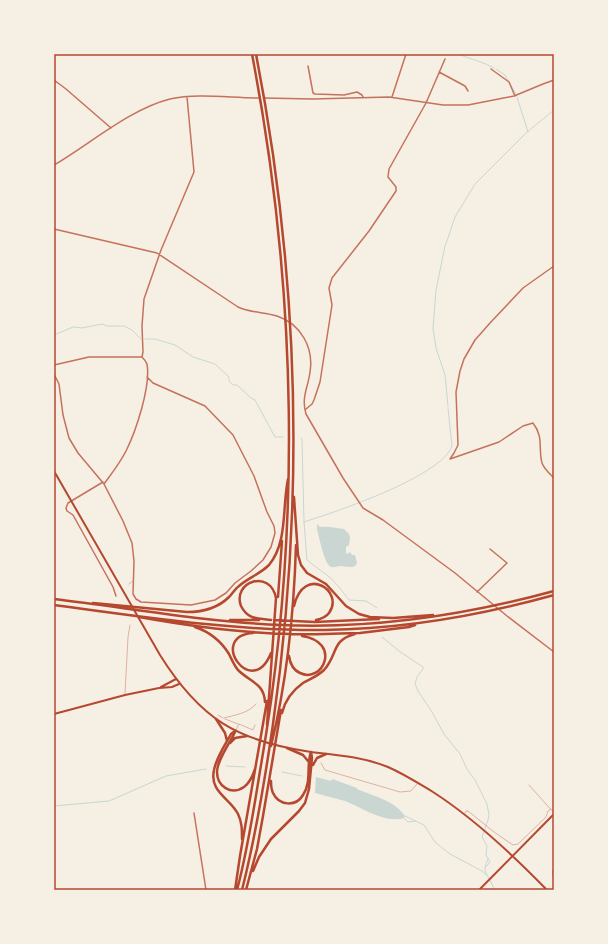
<svg xmlns="http://www.w3.org/2000/svg" width="608" height="944" font-family="'DM Sans',sans-serif">
  <style>
    .water { fill: #c9d6d2 }
    .lines { fill: none; stroke-linecap: round; stroke-linejoin: round }
    .stream { stroke: #c9d6d2; stroke-width: 1 }
    .service { stroke: #c5725c; stroke-width: 0.5 }
    .minor { stroke: #c5725c; stroke-width: 1.5 }
    .secondary { stroke: #b5482f; stroke-width: 2 }
    .motorway { stroke: #b5482f; stroke-width: 2.5 }
    .neatline { fill: none; stroke: #b5482f; stroke-width: 1.5 }
  </style>
  <rect width="100%" height="100%" fill="#f6efe4"/>
  <path class="water" d="M317 524 320 527C328 526 335 528 344 529L349 534 350 538 349 545 346 547V553L347 554 350 552 352 555H355L357 563 355 566C350 568 345 566 340 566 337 566 334 568 331 567 324 564 319 536 317 529Z
    M316 777 331 781 332 779 357 788V789C373 796 394 800 405 816L404 818C385 824 363 808 345 801 335 798 325 796 315 793Z"/>
  <g class="lines">
    <path class="stream" d="M458 54C470 59 484 62 494 68
      M496 69 505 75 516 94
      M517 97 528 132
      M54 335 73 327 82 328 102 324 107 326H124L132 330 141 339
      M145 339H155L175 345 193 357 215 364 229 377V381L233 385H237L251 398 255 400 275 437H283
      M448 406 445 375 436 348 433 328 436 290 445 246 449 235 455 217 475 184 527 132 554 110
      M301 438 302 439 304 522 307 560C314 566 320 570 327 575 336 582 342 591 349 600L366 601 377 608
      M304 522C335 512 441 477 452 446L448 408
      M382 637 399 651 423 667V669L417 677 415 684 418 691 432 712 444 734 460 754 467 769 475 780 487 804 489 815 488 820 482 837 487 846 486 855 490 862 485 868V871L495 890
      M226 766 245 767
      M282 772 302 776
      M54 806 109 801 166 776 206 769
      M405 816 424 825 435 842 450 854 482 871 486 875
      M404 818 408 822 416 821
      M485 867 488 859"/>
    <path class="service" d="M129 584 133 581
      M125 694 128 637 130 625
      M218 715 223 718
      M224 718C235 715 249 713 256 704
      M225 719 238 724
      M236 730 239 724 253 730 255 725
      M321 763 325 770 400 792 411 791 417 784
      M529 785 554 813
      M465 813 466 811H468L494 832 513 845 518 844 546 817 548 811 551 809"/>
    <path class="minor" d="M308 66 313 93 315 94 344 95 357 92 362 95 363 97
      M491 69 509 82 515 96
      M439 72 465 86 468 91
      M54 80 66 89 111 128
      M392 97 406 54
      M264 98 313 99 389 97 443 105H468L514 96 543 84 554 80
      M54 165C90 144 130 109 170 99 198 93 230 98 259 98
      M54 229 157 253 238 307C251 313 264 312 277 316 301 324 314 348 310 372 308 388 301 397 306 414L343 478 363 508 383 520 455 573 507 616 554 652
      M54 365 89 357H142L143 352 142 326 144 299 161 250 194 172 187 97
      M54 374 59 384 63 415 69 438 78 453 104 484 123 521 132 543 134 561 133 594 136 599 141 602 191 605 215 600 226 593 235 583 251 571 263 560 271 547 275 533 274 526 267 512 254 476 233 435 205 406 153 383 147 377
      M306 409 312 404 314 400 320 382 332 305 329 288 332 278 369 231 396 191V187L388 177 389 169 426 103 445 59
      M450 459 454 453 458 445 456 392 460 371 464 359 475 340 490 323 523 288 554 266
      M450 459 499 442 523 426 533 423C544 437 538 448 542 463 544 469 550 474 554 478
      M103 482 68 503 66 508 67 511 73 515 113 587 116 596
      M104 484C112 473 120 463 126 451 136 431 151 386 147 364 146 361 144 359 142 357
      M477 592 507 563 490 549
      M194 813 206 890
      M554 869 553 872 554 880"/>
    <path class="secondary" d="M54 471 160 655C200 719 237 741 311 752 337 755 363 757 388 767 404 774 418 783 433 792 475 819 512 854 547 890
      M161 687 176 679
      M54 714 125 695 159 688 172 687 179 684
      M479 890 554 814"/>
    <path class="motorway" d="M294 497 298 555 301 565 307 573 326 584 346 606 359 614 370 617 393 618 433 615
      M278 597 282 541
      M54 599C130 608 206 622 282 625 374 629 466 615 554 591
      M93 603 187 612C203 612 217 609 229 597 232 594 235 589 239 586 248 578 260 574 269 565 288 542 282 507 288 479
      M54 605C143 617 234 631 325 630 403 629 479 616 554 595
      M294 606C304 564 345 591 329 613 326 617 321 619 316 620
      M139 617C189 626 240 633 291 634 314 635 337 633 361 633
      M230 620H259
      M274 620 315 622 379 619
      M195 627C210 632 221 641 229 654 232 660 234 665 238 670 250 682 264 683 265 702
      M253 633C207 636 252 701 271 653
      M360 633 409 627 415 625
      M289 656C290 663 293 670 300 673 323 684 342 642 302 636
      M282 713C285 701 293 690 303 683 310 679 318 676 324 670 338 655 331 640 355 634
      M216 719 225 733 227 741
      M267 725 276 598C270 568 232 582 241 606 243 610 247 615 252 617 258 619 265 619 271 620
      M235 731 231 734C225 745 216 758 214 770 209 792 230 798 238 814 242 822 242 830 242 839
      M235 732C230 743 217 760 217 772 217 786 231 796 244 787 250 783 253 775 255 769
      M230 743 235 738 247 736
      M271 746C287 681 294 613 296 545
      M287 748 303 755 308 761
      M313 765 317 758 326 754
      M271 781C271 785 271 789 273 793 279 806 296 807 303 795 312 782 306 765 311 752
      M240 856 267 701
      M253 871 259 857 271 839 299 811 305 803 309 789 312 758 311 752
      M235 890 240 856
      M237 890C248 849 254 807 261 765 302 530 297 288 252 54
      M242 890C256 835 265 779 273 724 305 501 299 275 256 54
      M246 890 257 849 263 816 281 710"/>
  </g>
  <rect width="608" height="944" fill="none" stroke="#f6efe4" stroke-width="110"/>
  <rect x="55" y="55" width="498" height="834" class="neatline"/>
</svg>
